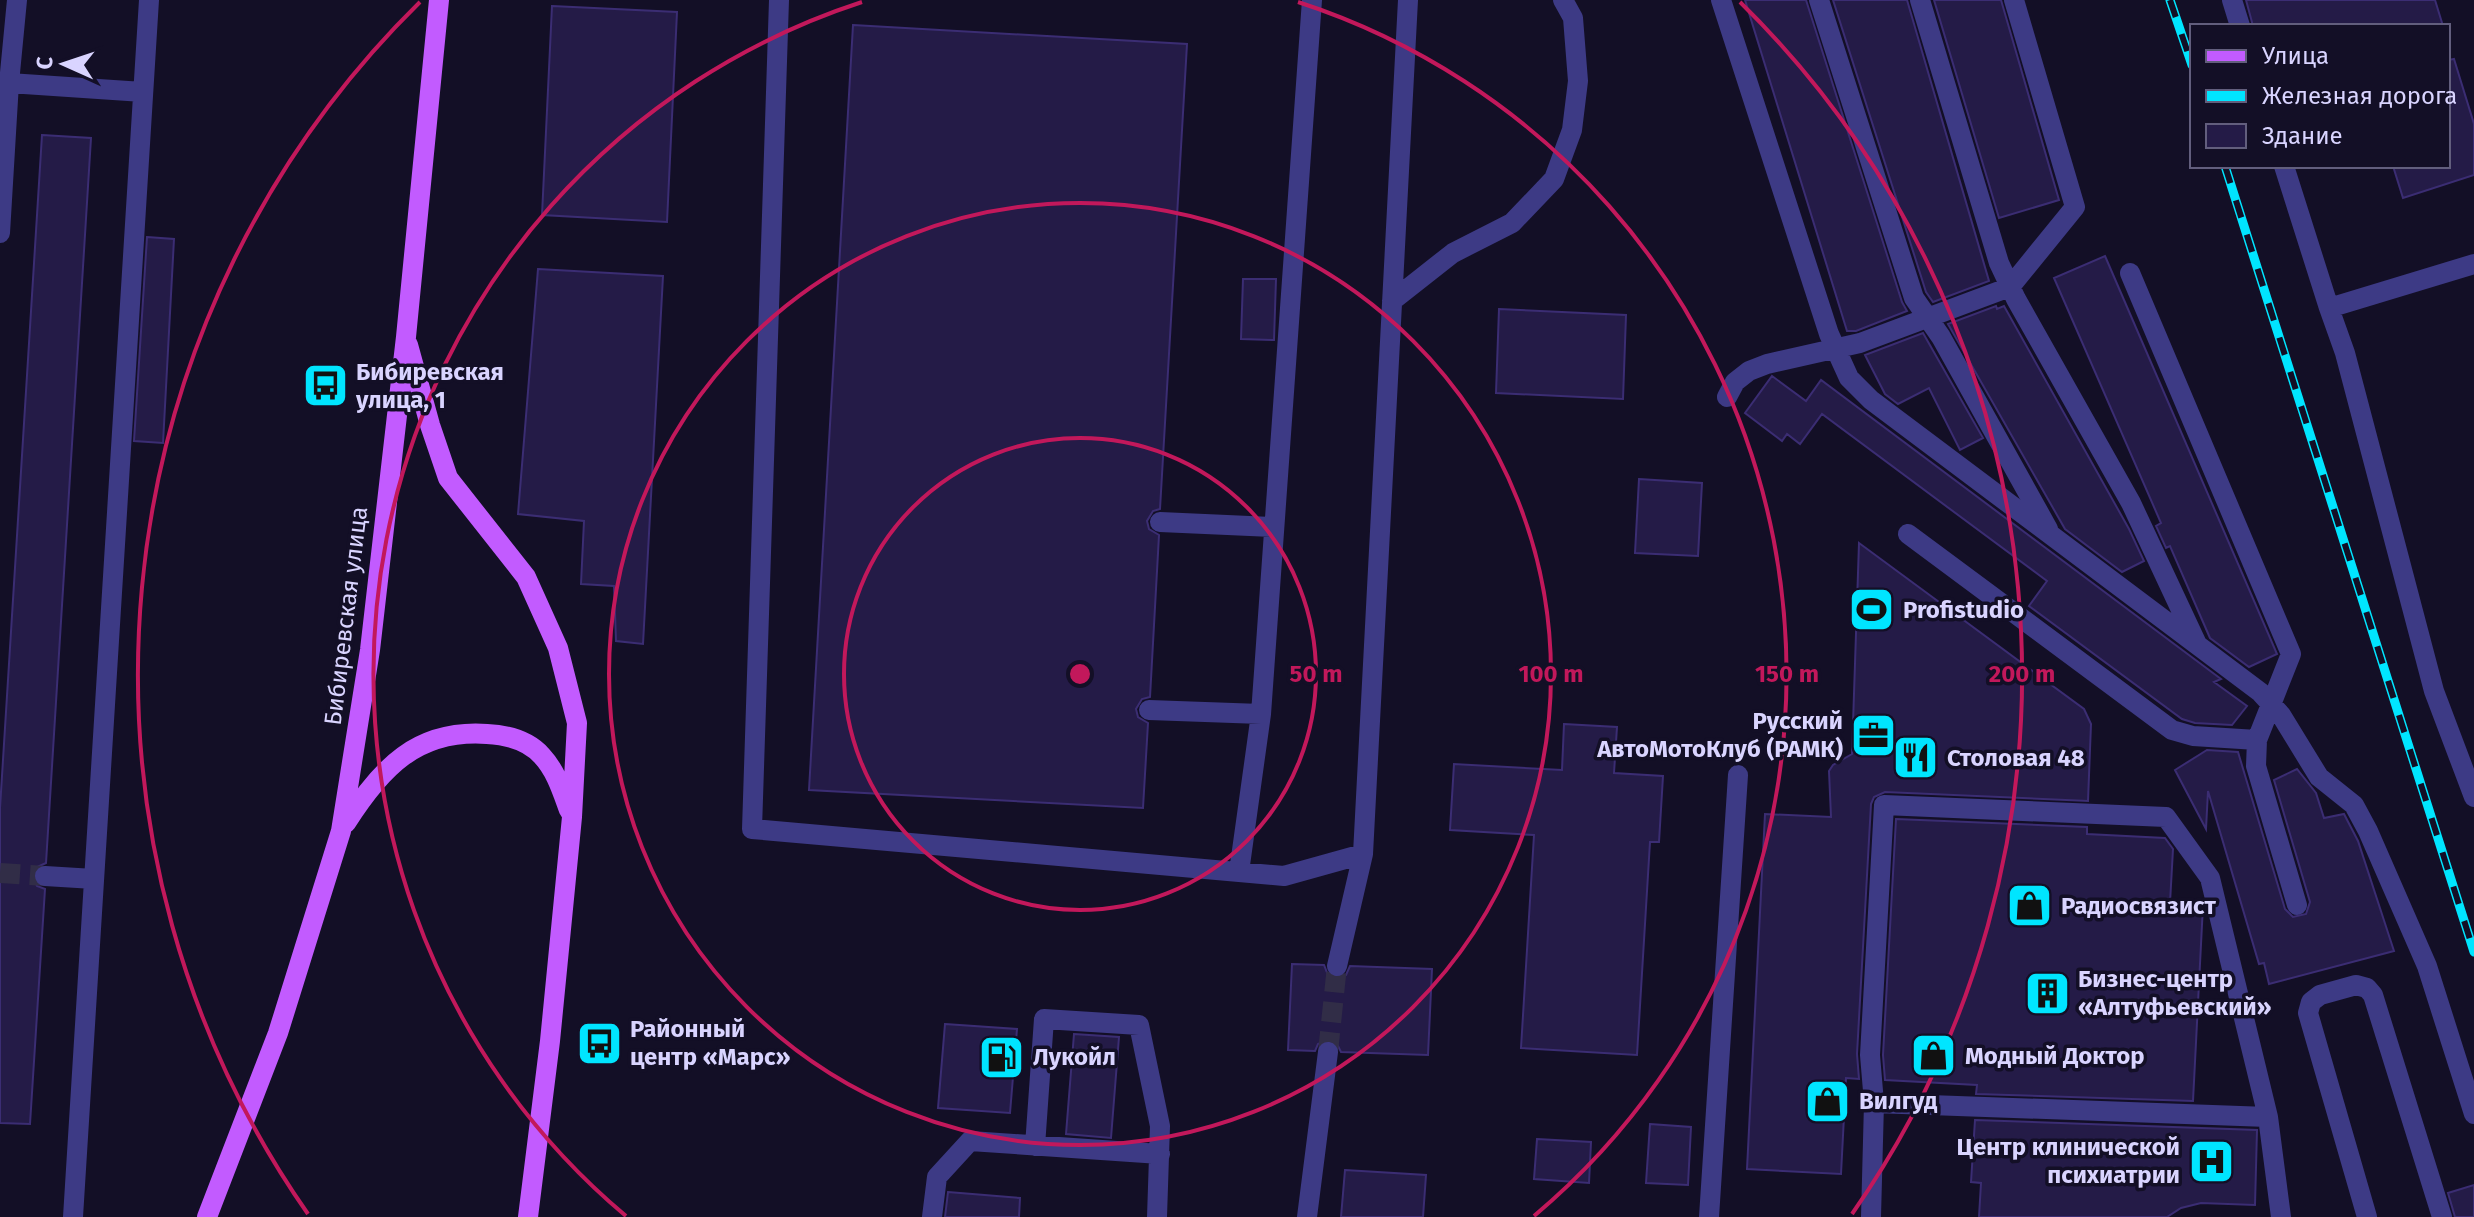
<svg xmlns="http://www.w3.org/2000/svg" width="2474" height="1217" font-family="'Fira Sans',sans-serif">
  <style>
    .building { fill: #241b47; stroke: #3b2d73; stroke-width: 2 }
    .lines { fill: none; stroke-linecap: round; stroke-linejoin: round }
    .minor-tunnel { stroke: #312d47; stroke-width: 20; stroke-dasharray: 20 10; stroke-linecap: butt }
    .minor { stroke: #3d3a85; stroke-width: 20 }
    .major { stroke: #c25bff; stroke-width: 20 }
    .rail-casing { stroke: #00e5ff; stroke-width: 9 }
    .rail { stroke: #130f26; stroke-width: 6; stroke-dasharray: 18; stroke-linecap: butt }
    .ring { fill: none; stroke: #c2185b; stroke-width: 4 }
    .labels { text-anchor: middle; stroke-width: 7; stroke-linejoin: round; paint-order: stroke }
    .poi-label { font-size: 24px; font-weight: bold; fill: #d9d4ff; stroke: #130f26; text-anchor: start }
    .street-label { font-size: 24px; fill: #d9d4ff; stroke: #130f26 }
    .centre { fill: #c2185b; stroke: #130f26; stroke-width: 4 }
    .ring-label { font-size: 24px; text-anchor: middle; font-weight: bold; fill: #c2185b; stroke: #130f26; stroke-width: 7; stroke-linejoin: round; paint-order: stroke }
  </style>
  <rect width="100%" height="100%" fill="#130f26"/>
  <path class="building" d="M1745 0H1806L1902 302 1907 311 1856 331H1847Z
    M1833 0H1907L1989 281 1933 302 1926 292Z
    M1934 0H2001L2059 200 1999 218Z
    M2246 0H2435L2443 26H2253Z
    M552 6 677 12 667 222 542 215Z
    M853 25 1187 44 1160 509 1153 511 1147 521 1149 529 1159 535 1150 697 1142 699 1136 709 1138 717 1148 723 1143 808 809 790Z
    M2454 59 2474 124V175L2403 198 2393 166H2448V60Z
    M42 135 91 138 46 863 35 868 32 876 37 886 45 889 30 1124 0 1123V808Z
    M147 237 174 239 163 443 134 441Z
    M2105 256 2277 654 2249 667 2210 638 2170 546 2166 548 2156 526 2161 523 2054 278Z
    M538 269 663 276 643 644 616 641 614 586 581 584 584 521 518 514Z
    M1243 279H1276L1274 340 1241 339Z
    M1996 306 1997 309 2004 306 2129 529 2144 561 2122 572 2065 529 1948 324Z
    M1499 309 1626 315 1623 399 1496 393Z
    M1923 333 1983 438 1960 450 1929 388 1898 404 1885 394 1865 355Z
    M1772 376 1806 401 1821 380 2221 679 2214 682 2247 706 2232 725 2195 723 2182 719 2029 606 2047 581 1822 414 1800 444 1787 434 1782 441 1745 413Z
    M1639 479 1702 483 1698 556 1635 553Z
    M1859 543 2084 709 2091 724 2088 801 1885 792 1874 797 1871 804 1857 1054 1859 1079 1846 1078 1841 1174 1747 1169 1765 814 1831 817 1829 771 1833 765 1852 754Z
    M1564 724 1617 727 1614 773 1663 776 1659 842H1650L1637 1055 1521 1048 1534 835 1450 830 1454 764 1562 770Z
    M2207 750 2238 752 2285 909 2293 917 2306 914 2310 902 2274 780 2297 769 2316 793 2324 818 2344 814 2358 841 2394 951 2269 984 2264 963 2259 964 2208 791 2206 829 2175 770Z
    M1896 819 2087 827V834L2165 838 2173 849 2170 903 2203 905 2193 1101 1976 1094 1977 1085 1885 1080 1883 1055Z
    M1292 964 1324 965 1328 975 1335 979 1346 975 1350 966 1432 969 1428 1055 1341 1052 1336 1042 1329 1039 1318 1044 1315 1051 1288 1050Z
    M945 1024 1017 1029 1010 1113 938 1108Z
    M1074 1034 1119 1037 1111 1138 1066 1134Z
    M1975 1120 2257 1130 2255 1205 2201 1203 2181 1208 2167 1217H1979L1981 1183 1971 1182Z
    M1650 1124 1691 1127 1688 1185 1646 1183Z
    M1537 1139 1591 1142 1589 1183 1534 1179Z
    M1345 1170 1426 1175 1423 1217H1341Z
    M2474 1185V1217H2455L2448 1193Z
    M948 1192 1020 1198 1019 1217H945Z"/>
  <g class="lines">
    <path class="minor-tunnel" d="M0 873 45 876
      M1328 1052 1337 966"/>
    <path class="minor" d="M779 0 752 829 1284 876 1363 854
      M1721 0 1829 334 1849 378 1871 400 2260 692 2281 715 2319 777 2354 805 2368 831 2427 966 2474 1114
      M1819 0 1914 298 1941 337 2048 529
      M1920 0 1999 263 2016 299 2131 503 2196 642
      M2232 0 2240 26
      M0 83H9L17 0
      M2284 166 2329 308
      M0 233 9 83 143 92
      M2474 264 2329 308 2345 353 2434 691 2474 797
      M2130 273 2291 654 2257 740 2256 766 2297 905
      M1392 301 1453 253 1512 223 1554 179 1572 130 1578 81 1573 18 1563 0
      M1727 397 1735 382 1749 371 1767 364 1860 343 2010 287 2075 207 2014 0
      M1160 522 1274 527
      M1908 534 2172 730 2193 736 2257 740
      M1149 710 1261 714
      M1239 872 1261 714 1312 0
      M45 876 94 879
      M1337 966 1363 854 1408 0
      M2268 1117 2210 878 2166 817 1884 805 1870 1055 1874 1103 2268 1117 2281 1217
      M1035 1146 1044 1019 1139 1025 1160 1126 1157 1217
      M73 1217 149 0
      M932 1217 937 1177 970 1141 1160 1154
      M1307 1217 1328 1052
      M1709 1217 1738 775
      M1871 1217 1874 1103
      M2367 1217 2308 1013 2311 1002 2320 995 2356 985 2367 988 2373 995 2442 1217"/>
    <path class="major" d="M408 345 430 425 448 478 526 577 558 648 577 723 572 817 550 1041 528 1217
      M346 823C381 768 417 729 487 734 506 735 528 740 542 756 556 771 562 791 569 810
      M207 1217 278 1033 341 831 370 650 406 337 439 0"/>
    <defs>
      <path id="rail" d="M2170 0 2192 65
        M2225 166 2474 952"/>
    </defs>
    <use href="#rail" class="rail-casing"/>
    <use href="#rail" class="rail"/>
  </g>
  <g class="ring">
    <circle cx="1080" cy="674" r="236"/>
    <circle cx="1080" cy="674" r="471"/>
    <path d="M626 1216A707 707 0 0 1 862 2M1298 2A707 707 0 0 1 1534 1216"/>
    <path d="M308 1214A942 942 0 0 1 420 2M1740 2A942 942 0 0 1 1852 1214"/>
  </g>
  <defs>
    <symbol id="bus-square" viewBox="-11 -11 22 22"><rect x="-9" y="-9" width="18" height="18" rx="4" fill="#00e5ff" stroke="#130f26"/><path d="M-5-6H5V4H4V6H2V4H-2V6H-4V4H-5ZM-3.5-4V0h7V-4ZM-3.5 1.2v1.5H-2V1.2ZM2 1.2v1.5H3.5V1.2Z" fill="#111"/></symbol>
    <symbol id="stadium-square" viewBox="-11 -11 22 22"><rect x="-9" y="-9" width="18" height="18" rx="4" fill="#00e5ff" stroke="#130f26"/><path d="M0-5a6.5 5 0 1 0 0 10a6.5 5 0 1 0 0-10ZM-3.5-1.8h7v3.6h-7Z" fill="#111"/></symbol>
    <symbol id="office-square" viewBox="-11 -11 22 22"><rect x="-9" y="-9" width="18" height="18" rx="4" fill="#00e5ff" stroke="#130f26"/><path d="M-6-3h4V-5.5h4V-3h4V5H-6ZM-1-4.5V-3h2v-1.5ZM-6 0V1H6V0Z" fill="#111"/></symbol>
    <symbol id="restaurant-square" viewBox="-11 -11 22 22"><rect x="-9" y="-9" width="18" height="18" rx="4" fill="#00e5ff" stroke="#130f26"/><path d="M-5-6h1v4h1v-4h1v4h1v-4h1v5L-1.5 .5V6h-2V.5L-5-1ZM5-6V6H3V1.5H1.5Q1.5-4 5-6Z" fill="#111"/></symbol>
    <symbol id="shop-square" viewBox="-11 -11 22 22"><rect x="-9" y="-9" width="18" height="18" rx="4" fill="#00e5ff" stroke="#130f26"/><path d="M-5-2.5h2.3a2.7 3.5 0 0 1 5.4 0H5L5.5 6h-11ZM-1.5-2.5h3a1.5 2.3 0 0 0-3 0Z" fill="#111"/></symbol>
    <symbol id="building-square" viewBox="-11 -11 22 22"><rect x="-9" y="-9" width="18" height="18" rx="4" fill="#00e5ff" stroke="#130f26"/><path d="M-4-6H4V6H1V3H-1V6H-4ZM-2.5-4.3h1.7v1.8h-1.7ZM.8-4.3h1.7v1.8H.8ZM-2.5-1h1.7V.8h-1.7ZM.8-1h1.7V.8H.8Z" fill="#111"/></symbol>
    <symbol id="fuel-square" viewBox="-11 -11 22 22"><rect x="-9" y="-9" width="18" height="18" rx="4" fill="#00e5ff" stroke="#130f26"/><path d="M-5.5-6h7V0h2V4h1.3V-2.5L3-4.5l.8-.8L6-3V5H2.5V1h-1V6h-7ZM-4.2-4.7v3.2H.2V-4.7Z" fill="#111"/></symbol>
    <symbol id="hospital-square" viewBox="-11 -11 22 22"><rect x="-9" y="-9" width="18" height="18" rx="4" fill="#00e5ff" stroke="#130f26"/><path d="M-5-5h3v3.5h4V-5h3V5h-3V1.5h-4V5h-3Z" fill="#111"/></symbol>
  </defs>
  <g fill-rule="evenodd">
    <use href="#bus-square" x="300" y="360" width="51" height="51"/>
    <use href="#stadium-square" x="1846" y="584" width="51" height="51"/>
    <use href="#office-square" x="1848" y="710" width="51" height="51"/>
    <use href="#restaurant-square" x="1890" y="732" width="51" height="51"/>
    <use href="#shop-square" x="2004" y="880" width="51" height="51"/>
    <use href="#building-square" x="2022" y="968" width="51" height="51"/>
    <use href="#bus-square" x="574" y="1018" width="51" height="51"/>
    <use href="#shop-square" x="1908" y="1030" width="51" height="51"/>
    <use href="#fuel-square" x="976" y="1032" width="51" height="51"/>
    <use href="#shop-square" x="1802" y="1076" width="51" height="51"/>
    <use href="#hospital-square" x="2186" y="1136" width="51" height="51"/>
  </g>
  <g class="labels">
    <g class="poi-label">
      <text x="356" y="380">Бибиревская<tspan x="356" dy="28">улица, 1</tspan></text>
      <text x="1903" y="618">Profistudio</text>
      <text x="1843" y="729" text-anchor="end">Русский<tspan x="1843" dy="28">АвтоМотоКлуб (РАМК)</tspan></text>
      <text x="1947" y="766">Столовая 48</text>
      <text x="2061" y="914">Радиосвязист</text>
      <text x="2078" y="987">Бизнес-центр<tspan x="2078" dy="28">«Алтуфьевский»</tspan></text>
      <text x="630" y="1037">Районный<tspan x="630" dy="28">центр «Марс»</tspan></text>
      <text x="1965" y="1064">Модный Доктор</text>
      <text x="1033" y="1065">Лукойл</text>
      <text x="1859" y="1109">Вилгуд</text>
      <text x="2180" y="1155" text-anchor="end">Центр клинической<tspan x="2180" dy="28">психиатрии</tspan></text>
    </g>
    <g class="street-label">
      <text transform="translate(346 616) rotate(-83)" y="8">Бибиревская улица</text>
    </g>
  </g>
  <circle cx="1080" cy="674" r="12" class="centre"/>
  <g class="ring-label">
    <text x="1316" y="682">50 m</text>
    <text x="1551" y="682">100 m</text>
    <text x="1787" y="682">150 m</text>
    <text x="2022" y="682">200 m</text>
  </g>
  <rect x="2190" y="24" width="260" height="144" fill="#130f26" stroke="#625e7d" stroke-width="2"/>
  <rect x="2206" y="50" width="40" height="12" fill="#c25bff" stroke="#625e7d" stroke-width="2"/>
  <text x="2262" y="64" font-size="24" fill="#d9d4ff">Улица</text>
  <rect x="2206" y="90" width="40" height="12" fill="#00e5ff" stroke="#625e7d" stroke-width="2"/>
  <text x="2262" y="104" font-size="24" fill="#d9d4ff">Железная дорога</text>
  <rect x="2206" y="124" width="40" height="24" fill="#241b47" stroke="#625e7d" stroke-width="2"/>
  <text x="2262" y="144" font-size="24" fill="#d9d4ff">Здание</text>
  <g transform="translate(64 64) rotate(273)" stroke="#130f26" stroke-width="6" paint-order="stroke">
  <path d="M0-6L14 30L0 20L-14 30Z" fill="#d9d4ff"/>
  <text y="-12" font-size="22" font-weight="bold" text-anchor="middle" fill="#d9d4ff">С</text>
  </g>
</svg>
